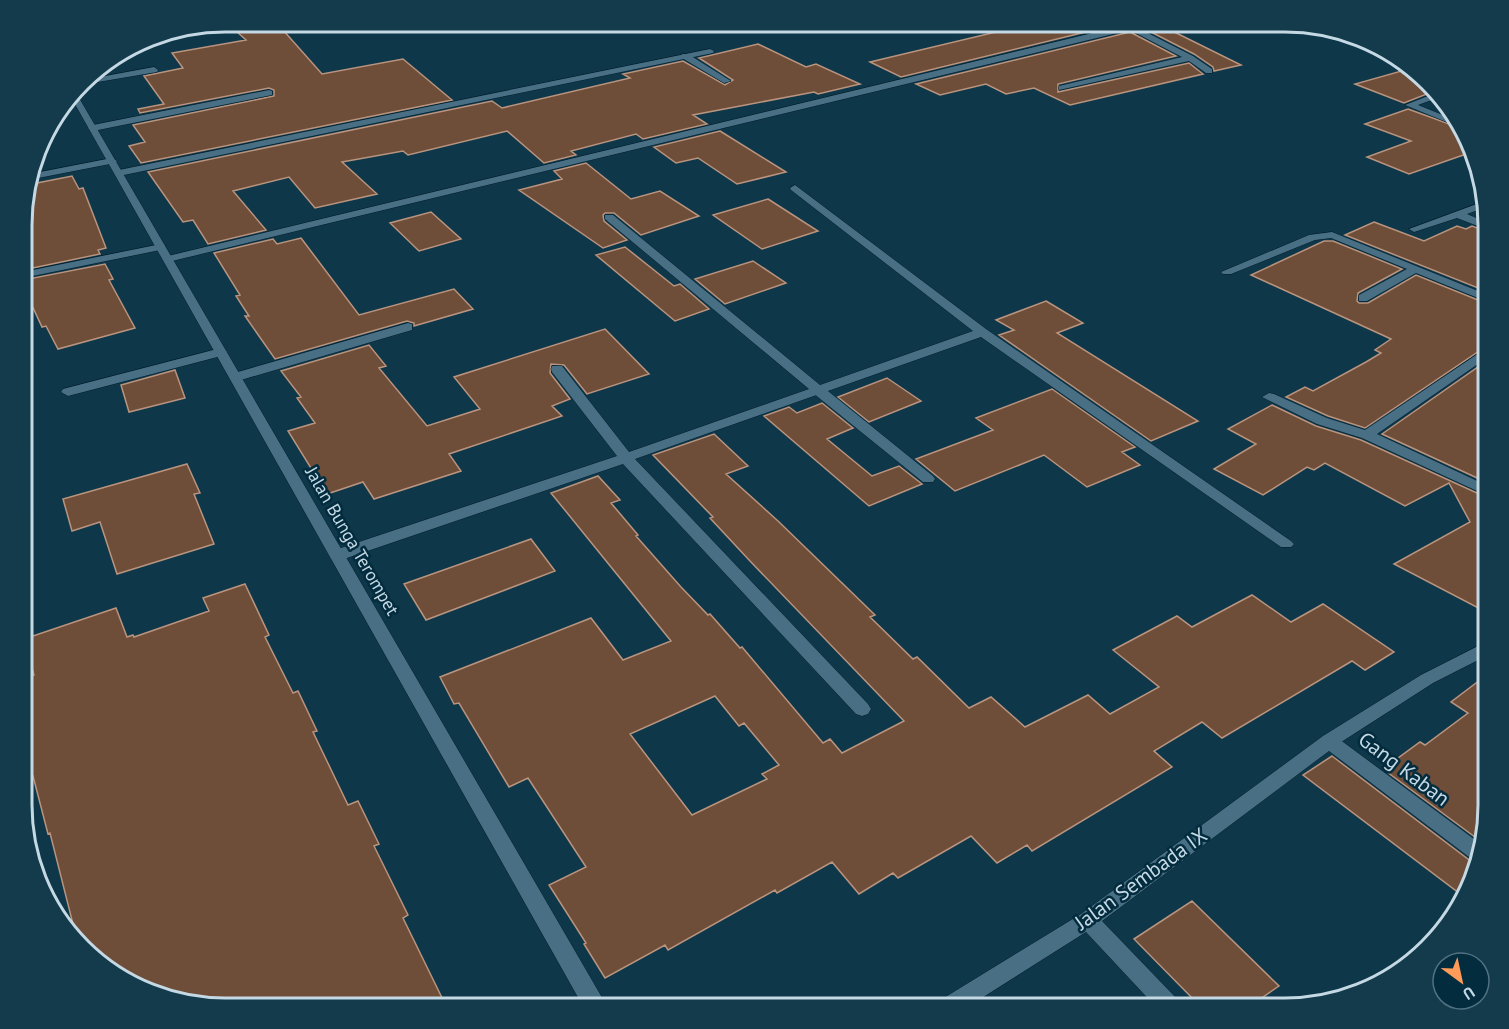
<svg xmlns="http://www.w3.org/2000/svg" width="1509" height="1029" font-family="'PT Sans',sans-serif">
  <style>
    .building { fill: #6e4d39; stroke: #b9947e; stroke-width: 1.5; fill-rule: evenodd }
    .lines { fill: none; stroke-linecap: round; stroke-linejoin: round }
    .service-casing { stroke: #011d2b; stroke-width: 1 }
    .minor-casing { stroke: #011d2b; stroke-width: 1 }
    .tertiary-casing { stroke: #011d2b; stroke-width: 1 }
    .service { fill: #486f84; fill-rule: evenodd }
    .minor { fill: #486f84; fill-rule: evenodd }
    .tertiary { fill: #486f84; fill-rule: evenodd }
    .labels { text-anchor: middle; stroke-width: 5; stroke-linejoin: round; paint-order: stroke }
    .street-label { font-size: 18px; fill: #c5d9e5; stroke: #032d3f }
    .near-street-label { font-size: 21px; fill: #c5d9e5; stroke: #032d3f }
    .rim { fill: none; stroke: #c5d9e5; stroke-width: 3 }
  </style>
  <rect width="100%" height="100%" fill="#0f374a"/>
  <path class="building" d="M225 21H275L322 74 403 59 452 100 141 163 129 146 145 142 133 125 274 96V90L269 88 140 113 138 109 164 104 144 76 183 68 172 53 246 40Z
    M1042 21H1131L901 77 870 62Z
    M1154 22 1241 65 1214 71 1213 67 1194 54 1143 28Z
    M1130 32 1176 56 1058 84V92L1189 63 1203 74 1070 105 1034 88 1006 94 986 84 940 95 916 84Z
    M758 44 806 67 816 64 860 84 818 94 814 92 693 115 707 124 643 139 636 134 571 151 576 155 544 163 507 131 408 155 403 151 342 162 377 194 315 208 289 177 233 191 266 230 208 244 193 220 183 222 148 172 492 101 502 108 630 78 623 74 683 61 725 85 733 80 699 58Z
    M1412 68 1432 92 1404 103 1355 84Z
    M1408 109 1463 129 1467 134 1472 152 1409 174 1367 157 1411 141 1365 124Z
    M720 131 786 172 737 184 698 158 676 163 654 147Z
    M586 163 631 199 660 191 699 216 641 235 614 213H605L603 215 604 221 627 240 603 248 519 190 562 179 554 171Z
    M72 176 79 189 83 188 106 248 98 250 100 254 23 270V198L27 185Z
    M768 199 818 231 762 249 713 215Z
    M431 212 461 239 419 251 390 223Z
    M1374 222 1424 241 1457 226 1466 229 1472 226 1488 232V292L1345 235Z
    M301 238 359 315 454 289 473 309 414 326V323L407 321 275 359 245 316H249L236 296 240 295 214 253 273 239 277 244Z
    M1324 241H1333L1402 269 1358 293 1357 301 1359 303H1368L1416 275 1488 304V345L1365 428 1328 416 1286 397 1305 387 1313 391 1366 362 1381 353 1375 350 1391 339 1251 275Z
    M625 247 674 286 680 284 709 309 675 321 596 255Z
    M753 261 786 283 725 304 695 279Z
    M105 264 113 279 109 280 135 328 58 349 46 326 42 327 23 286V280Z
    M1046 301 1083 323 1057 333 1198 421 1151 441 999 335 1014 330 996 320Z
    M605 329 649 374 587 394 564 365 551 364 550 373 570 399 552 406 562 416 449 454 461 471 374 499 363 482 327 494 288 431 315 423 297 398 301 397 281 371 369 345 386 366 379 368 427 426 480 409 454 377Z
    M1488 360V483L1382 434Z
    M175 370 185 398 129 412 121 385Z
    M887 378 921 401 869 422 838 397Z
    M1052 389 1135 447 1122 452 1140 465 1087 487 1044 455 955 491 916 459 993 430 976 418Z
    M822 403 853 428 827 439 872 476 899 466 922 484 869 506 764 416 789 407 797 413Z
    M1272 405 1316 426 1361 440 1488 498V613L1394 564 1470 522 1449 483 1405 506 1325 463 1314 470 1307 467 1263 495 1214 469 1256 444 1228 429Z
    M714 434 748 466 726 474 778 521 875 615 870 617 913 659 917 657 969 708 991 697 1025 727 1088 695 1110 714 1159 687 1113 650 1177 616 1192 627 1252 595 1291 622 1323 604 1394 652 1365 670 1352 661 1222 738 1202 722 1154 751 1172 767 1032 851 1027 845 997 863 971 836 898 878 893 873 859 894 832 862 777 893 775 890 668 950 665 945 605 978 584 944 586 943 549 885 586 867 528 778 509 787 459 703 454 704 440 677 591 618 623 660 671 641 551 493 598 476 620 500 611 503 638 535 636 536 681 587 708 615 710 614 740 648 742 647 823 743 830 739 842 753 904 721 750 561 710 518 713 517 653 455ZM715 696 739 726 744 723 779 765 762 774 767 779 692 815 630 734Z
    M187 464 200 493 194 494 214 544 117 574 100 522 72 531 63 499Z
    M531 539 555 571 426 620 404 584Z
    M245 584 269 635 265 637 293 693 298 691 317 731 313 732 348 805 358 801 379 844 374 846 408 915 403 918 447 1008H212L159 997 101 966 66 927 73 924 50 833 48 834 33 776 23 780V679L34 675 24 639 116 608 127 637 133 635 134 637 209 611 203 598Z
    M1488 674V817L1483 843 1383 769 1420 742 1425 745 1468 713 1451 702Z
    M1332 756 1472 862 1478 864 1463 896 1303 775Z
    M1192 901 1279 986 1247 1008H1202L1134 939Z"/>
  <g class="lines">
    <defs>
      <path id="service" d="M682 54H688L731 81 724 83 682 58Z
        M154 67 158 70 157 72 80 85 84 80Z
        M269 90 272 91V95L93 131 88 128 93 125Z
        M408 323 412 324V330L241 380H231L229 377 231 374Z
        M221 348 227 352 225 355 68 396 61 392 63 389Z
        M818 386 823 387 933 476 935 479 933 482H923L813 393 811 390Z
        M1488 641V655L1433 683 1335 746 1329 748 1323 746 1320 741 1323 736 1421 675Z"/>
      <path id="minor" d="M1142 21H1153L1138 28 1193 56 1212 69V73H1206L1189 61 1059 90V86L1182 57 1130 30 168 262 162 259 168 256Z
        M710 49 714 51 713 53 119 176 114 173 119 170Z
        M1433 94 1437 98 1418 105 1455 120 1461 128 1405 105Z
        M112 158 117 161 115 163 28 180 30 174Z
        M795 185 986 329 1291 541 1294 544 1291 547H1281L981 337 635 459 868 704 871 709 868 714 862 716 856 714 623 464 344 559H332L330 555 332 551 617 456 552 372 551 369 552 366H562L629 452 809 389 605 219V215H613L820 385 973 331 791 190 790 188Z
        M1485 201 1486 207 1467 214 1488 223V230L1457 218 1414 232 1409 229Z
        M1332 232 1488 295V302L1416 273 1367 301H1359V295L1407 269 1331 238 1315 240 1231 274H1223L1221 272 1309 235Z
        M161 244 165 245V249L23 278V272Z
        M1488 347V357L1377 434 1488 486V496L1362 438 1317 424 1262 397 1269 393 1274 394 1327 418 1365 430Z
        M1329 734 1335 736 1482 845 1479 862 1473 860 1329 751 1102 921 1179 1001 1182 1008H1157L1086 932 966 1008H936L939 1001 1081 914 1323 736Z"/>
      <path id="tertiary" d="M75 91 604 1001 607 1008H584L71 97Z"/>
    </defs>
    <use href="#service" class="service-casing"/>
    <use href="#minor" class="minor-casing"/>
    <use href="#tertiary" class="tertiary-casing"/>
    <use href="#service" class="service"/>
    <use href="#minor" class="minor"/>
    <use href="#tertiary" class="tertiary"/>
  </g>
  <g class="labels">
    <g class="street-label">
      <text transform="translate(352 541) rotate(60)" y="6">Jalan Bunga Terompet</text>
    </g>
    <g class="near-street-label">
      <text transform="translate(1404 769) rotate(37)" y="7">Gang Kaban</text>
      <text transform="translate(1141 879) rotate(-36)" y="7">Jalan Sembada IX</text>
    </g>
  </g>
  <path d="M0 0H1509V1029H0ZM225 32H1285A193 193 0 0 1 1478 225V805A193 193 0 0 1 1285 998H225A193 193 0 0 1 32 805V225A193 193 0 0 1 225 32Z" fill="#133b4c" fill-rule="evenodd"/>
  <path class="rim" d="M225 32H1285A193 193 0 0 1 1478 225V805A193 193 0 0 1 1285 998H225A193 193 0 0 1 32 805V225A193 193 0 0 1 225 32Z"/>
  <g transform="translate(1461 981) rotate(147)"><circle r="28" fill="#032d3f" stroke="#517281" stroke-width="1.5"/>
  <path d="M0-4.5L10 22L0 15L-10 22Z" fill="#fe9b59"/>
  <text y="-9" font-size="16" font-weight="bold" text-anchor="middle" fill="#c5d9e5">U</text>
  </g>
</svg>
